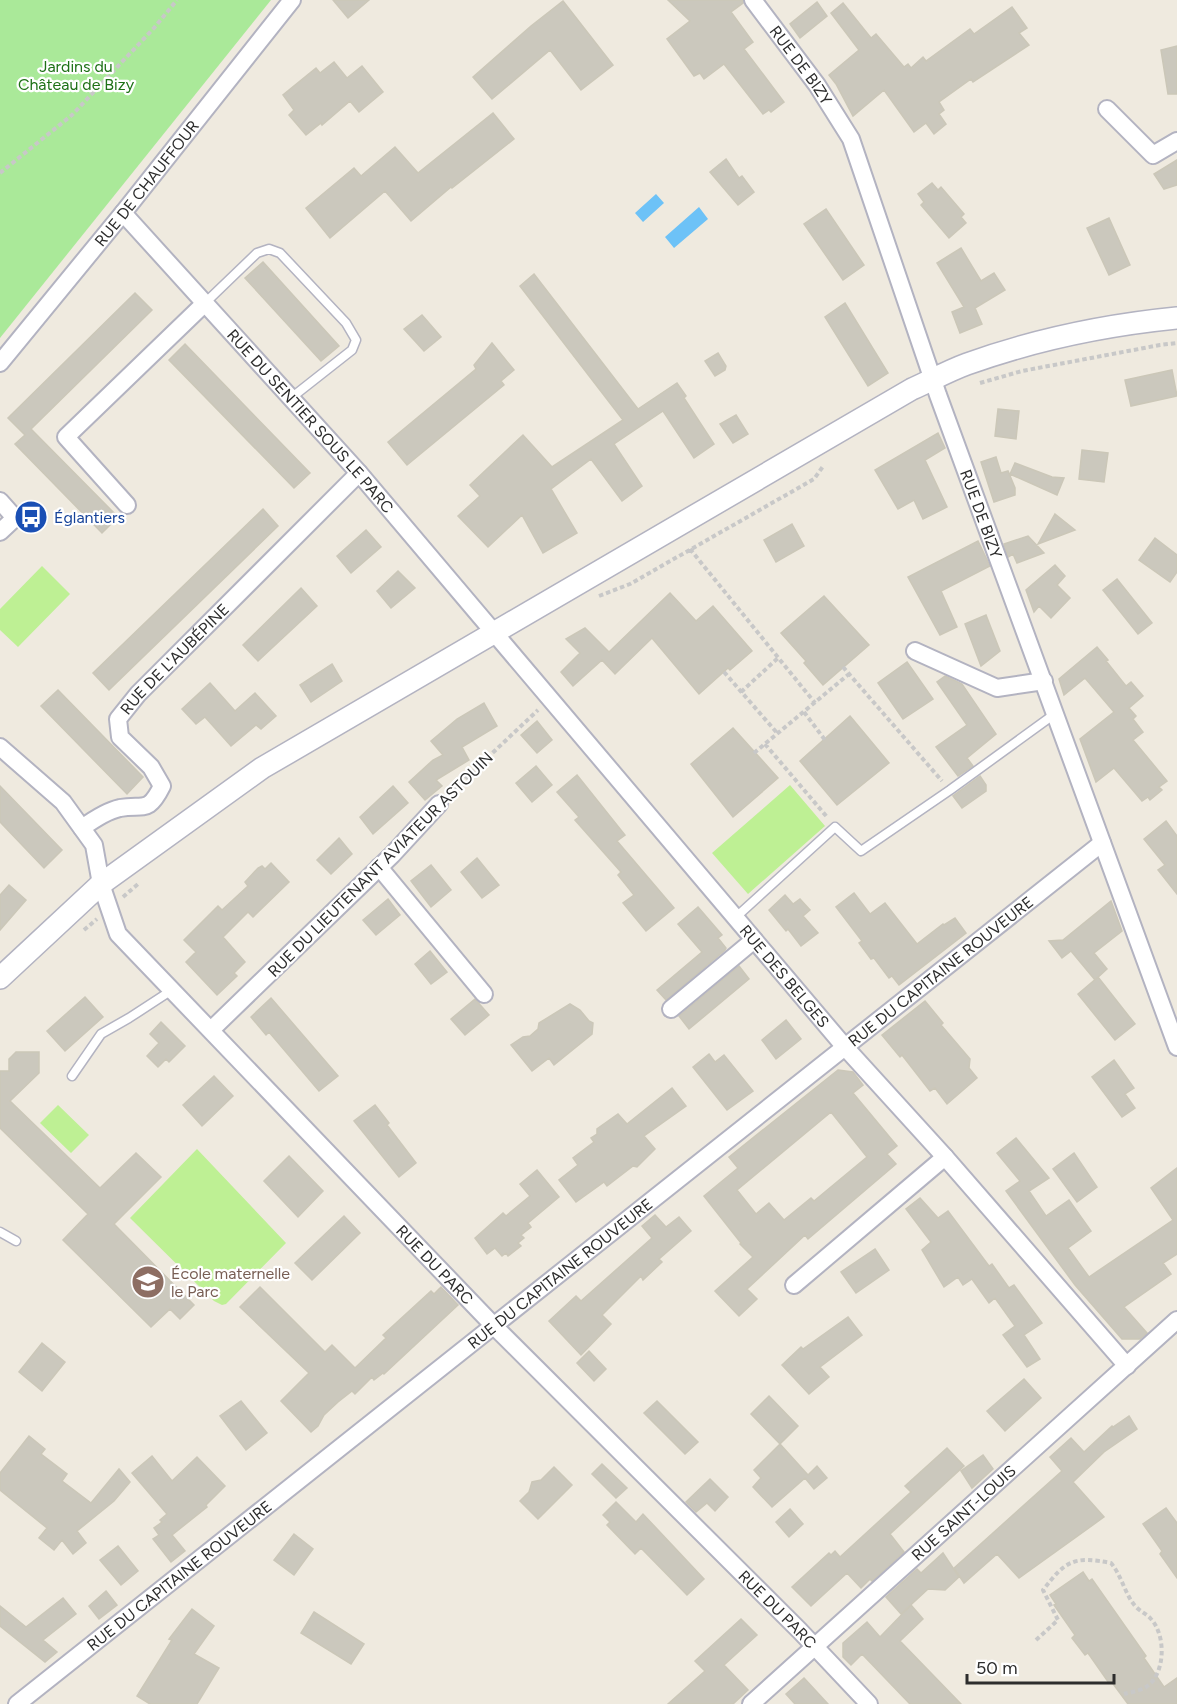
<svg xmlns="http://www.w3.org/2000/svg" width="1177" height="1704" font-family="Figtree,sans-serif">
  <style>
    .green { fill: #aae999 }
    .pitch { fill: #bef094 }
    .water { fill: #6dc2f7 }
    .building { fill: #cbc8bd; stroke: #cbc7b8; stroke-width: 1.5; fill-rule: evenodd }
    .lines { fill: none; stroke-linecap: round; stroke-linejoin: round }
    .service-casing { stroke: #b3b3c1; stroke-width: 11 }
    .minor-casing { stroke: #b3b3c1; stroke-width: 20 }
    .tertiary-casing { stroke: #b3b3c1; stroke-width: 24 }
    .path { stroke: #c8c8c8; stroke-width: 4; stroke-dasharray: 4.5 3; stroke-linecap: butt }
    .service { stroke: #fff; stroke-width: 8 }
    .minor { stroke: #fff; stroke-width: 16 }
    .tertiary { stroke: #fff; stroke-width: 21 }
    .labels { text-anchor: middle; stroke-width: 4.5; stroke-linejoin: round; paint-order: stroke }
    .park-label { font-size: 16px; fill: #1e7116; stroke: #fff }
    .street-label { font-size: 16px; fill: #2d2d2d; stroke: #fff }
    .transit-label { font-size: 16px; fill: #164399; stroke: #fff; text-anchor: start }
    .education-label { font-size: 16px; fill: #785e54; stroke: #fff; text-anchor: start }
  </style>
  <rect width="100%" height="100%" fill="#efeadf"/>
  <path class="green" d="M0 0H271L0 338Z"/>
  <path class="pitch" d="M42 566 70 594 18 647 0 630V609Z
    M790 785 825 826 748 894 712 853Z
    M58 1105 89 1135 71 1153 40 1123Z
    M197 1149 286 1243 226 1304 222 1305 214 1301 130 1218Z"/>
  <path class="water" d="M656 194 664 203 643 222 635 213Z
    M699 207 708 219 674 248 665 237Z"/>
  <path class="building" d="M333 0H369L348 18Z
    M668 0H743V3L731 12 753 42 744 49 784 102 771 112 769 110 763 114 724 64 704 79 700 73 694 76 667 39 690 21Z
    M563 1 613 65 581 90 550 50 492 99 473 77 531 26Z
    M817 2 827 16 800 38 790 24Z
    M843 3 871 38 876 34 904 67 908 64 911 68 923 57 926 61 970 29 974 34 1012 7 1027 28 1019 33 1029 45 973 82 971 79 939 102 944 110 939 114 946 124 934 134 926 123 914 132 884 90 853 116 836 84 829 75 859 50 831 13Z
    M1177 46V94H1168L1161 50Z
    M334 62 347 78 362 66 383 92 359 112 350 101 322 125 321 123 306 135 289 115 294 110 283 95 316 68 320 73Z
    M493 113 514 139 452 188 451 187 411 221 385 191 330 238 306 208 354 168 361 176 395 147 418 173Z
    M726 159 739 178 742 176 754 192 738 205 710 172Z
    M1177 160V185L1164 189 1154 174Z
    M932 183 938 190 941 187 964 214 961 217 966 223 949 238 921 205 924 202 918 194Z
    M826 209 864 265 843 280 804 224Z
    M1109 218 1130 265 1109 275 1087 228Z
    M961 248 981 281 994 273 1005 290 975 308 982 324 960 333 952 312 964 307 937 263Z
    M263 262 339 346 321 361 245 278Z
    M534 274 638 409 677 383 686 396 684 398 714 444 694 458 663 411 614 444 642 486 622 501 591 459 551 489 577 533 543 553 522 515 488 547 458 516 480 496 470 485 523 435 552 467 623 420 520 286Z
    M135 293 152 310 31 429 118 517 102 533 15 444 25 435 8 418Z
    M845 303 888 373 868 386 825 317Z
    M422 315 441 337 424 351 404 329Z
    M492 343 514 370 501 381 504 385 407 465 388 442 476 369 474 365Z
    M185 344 310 473 294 488 169 360Z
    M718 353 726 366 725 370 715 376 705 361Z
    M1172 370 1177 396 1131 406 1125 380Z
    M998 409 1019 411 1016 439 995 436Z
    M736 415 748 434 733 443 720 424Z
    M938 433 945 448 925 460 947 507 923 519 914 500 898 509 875 470Z
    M1082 450 1108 453 1104 482 1079 479Z
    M996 457 1001 473 1008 471 1015 488V495L994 502 981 462Z
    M1015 463 1052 477 1064 478 1057 495 1010 474Z
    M263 509 278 526 109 690 93 673Z
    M1055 514 1075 530 1038 544Z
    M792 524 804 546 776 562 764 540Z
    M366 530 381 547 351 573 337 556Z
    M1028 536 1044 553 1017 563 1013 554 1008 557 1004 544Z
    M1155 538 1177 555V572L1170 582 1139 560Z
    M978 541 990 566 941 591 957 627 940 635 908 577Z
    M1055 565 1065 576 1057 585 1070 598 1051 618 1039 606 1034 612 1026 590Z
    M398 571 415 588 391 608 377 591Z
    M1117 579 1152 623 1138 634 1103 590Z
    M301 588 317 606 258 661 243 645Z
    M670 593 696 621 713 606 752 651 730 670 728 668 699 694 652 638 615 674 602 660 573 686 561 672 580 653 566 639 585 628 609 652Z
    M824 596 869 645 823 685 804 663 806 661 781 633Z
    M986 615 1000 651 981 666 965 624Z
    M1097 647 1108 660 1106 661 1126 686 1131 682 1143 696 1129 708 1136 716 1133 719 1143 732 1133 740 1167 781 1159 787 1162 790 1150 800 1148 797 1142 801 1114 768 1096 782 1080 739 1114 712 1085 678 1064 695 1059 679Z
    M907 662 933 699 903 719 878 683Z
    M332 664 342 681 311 702 300 685Z
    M945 676 962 684 996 734 967 758 973 766 958 776 936 747 967 725 937 682Z
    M210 683 235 711 255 693 276 716 261 729 256 725 231 746 205 717 196 724 182 709Z
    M58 690 143 777 127 794 41 706Z
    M484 703 497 726 462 747 469 760 436 780 442 786 425 800 409 782 433 760 443 755 431 741 457 719Z
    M850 716 889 763 837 805 800 761Z
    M537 721 552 740 537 753 521 735Z
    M733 728 778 778 733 817 691 764Z
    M536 766 552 785 532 802 516 783Z
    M577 775 625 835 617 841 674 908 646 931 623 903 634 895 618 875 621 872 575 820 579 817 557 792Z
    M980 776 986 785V791L962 808 953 796Z
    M0 786 62 850 44 868 0 822Z
    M393 786 408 803 373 834 360 817Z
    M1166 821 1177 836V894L1158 870 1165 865 1144 839Z
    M339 838 352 854 331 874 317 860Z
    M477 858 499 885 482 898 461 872Z
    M271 863 289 882 253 917 248 912 223 937 245 962 234 973 237 976 217 995 186 962 196 952 184 940 218 906 222 910 248 886 245 882 258 868 262 866 265 869Z
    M431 865 451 890 431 907 411 881Z
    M9 885 26 900 0 930V895Z
    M854 893 870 914 885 903 917 944 943 924 944 925 955 918 966 933 899 985 892 976 889 978 874 958 871 959 859 943 862 941 836 907Z
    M785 895 793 904 800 899 810 910 803 916 818 933 801 946 788 929 786 931 769 910Z
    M388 899 400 915 376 935 363 920Z
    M1111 901 1122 931 1094 953 1107 969 1095 980 1071 951 1062 958 1049 941 1063 940Z
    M698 907 722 935 718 938 726 948 725 950 666 1000 657 990 702 952 678 924Z
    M430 951 447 972 431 984 415 964Z
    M739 966 749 979 689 1029 679 1016Z
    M1098 977 1135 1024 1115 1040 1078 994Z
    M85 997 103 1017 65 1051 47 1031Z
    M271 998 338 1076 319 1091 269 1032 266 1035 251 1017Z
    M475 999 489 1015 465 1035 451 1019Z
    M925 1001 943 1023 941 1025 970 1059 969 1068 977 1078 947 1104 935 1088 930 1091 902 1055 900 1057 882 1035Z
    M570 1004 580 1010 589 1021 593 1023 592 1034 554 1065 549 1058 532 1071 511 1045 523 1037 530 1036 538 1029 539 1023Z
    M786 1020 801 1039 776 1059 762 1040Z
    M161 1022 185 1046 169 1062 166 1059 158 1067 147 1056 159 1043 150 1034Z
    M16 1052H39V1073L10 1101 100 1188 136 1153 161 1177 114 1224 194 1305 180 1319 170 1309 151 1327 63 1240 88 1214 0 1128V1071H9V1059Z
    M709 1054 715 1062 724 1055 753 1091 727 1110 693 1067Z
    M1114 1060 1134 1088 1125 1094 1135 1108 1122 1117 1092 1077Z
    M838 1070 853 1072 863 1085 853 1093 897 1146 887 1154 896 1164 808 1239 805 1235 747 1289 757 1299 739 1316 715 1291 753 1257 740 1244 741 1243 704 1196 738 1168 729 1157ZM831 1112 867 1157 814 1201 811 1198 784 1220 769 1203 756 1214 737 1190Z
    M214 1076 233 1096 202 1126 183 1105Z
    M672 1088 686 1106 644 1136 655 1149 637 1167 633 1166 607 1186 604 1182 576 1202 559 1180 578 1165 573 1158 594 1142 591 1138 597 1134V1129L618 1114 627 1124Z
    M375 1105 389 1123 387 1125 416 1163 399 1177 354 1121Z
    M1016 1138 1049 1178 1029 1191 1046 1216 1069 1200 1091 1231 1068 1248 1089 1277 1173 1220 1151 1188 1177 1168V1254L1163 1263 1171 1274 1124 1307 1147 1333 1140 1339H1122L1075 1285 1006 1191 1020 1181 997 1153Z
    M1074 1153 1097 1187 1077 1202 1053 1169Z
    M289 1156 323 1191 298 1217 264 1181Z
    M537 1170 559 1197 528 1223 531 1227 521 1235 524 1238 518 1243 521 1246 508 1256 506 1253 502 1256 495 1248 487 1254 475 1238 503 1213 506 1216 530 1196 520 1184Z
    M920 1198 938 1218 948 1211 989 1266 992 1264 1009 1288 1014 1285 1042 1323 1024 1335 1040 1359 1027 1367 1003 1335 1015 1326 995 1298 989 1303 972 1279 963 1285 958 1277 944 1287 922 1250 931 1242 906 1209Z
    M655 1215 666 1227 679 1217 691 1231 659 1259 662 1262 643 1280 641 1276 602 1315 611 1324 581 1355 549 1321 576 1296 581 1301 652 1238 642 1226Z
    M344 1216 360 1233 312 1280 295 1263Z
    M875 1249 889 1270 856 1293 841 1272Z
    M260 1287 325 1352 332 1345 355 1368 386 1338 383 1335 431 1291 434 1294 441 1287 458 1305 384 1374 383 1373 374 1380 372 1377 355 1394 352 1391 338 1402 324 1415 318 1426 311 1432 281 1401 309 1373 240 1307Z
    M848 1317 862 1335 820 1367 829 1377 809 1394 782 1365 801 1347 803 1349Z
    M42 1343 65 1362 42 1391 19 1372Z
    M589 1351 606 1369 594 1381 577 1363Z
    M1024 1379 1041 1398 1005 1431 987 1411Z
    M769 1396 798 1426 780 1444 751 1414Z
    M241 1401 267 1433 246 1450 220 1416Z
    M657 1401 698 1442 685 1454 644 1413Z
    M1129 1416 1137 1429 1104 1452 1073 1482 1104 1517 1019 1578 997 1554 964 1583 954 1568 1062 1471 1050 1457 1071 1438 1084 1452 1112 1426 1113 1427Z
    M29 1436 45 1449 41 1454 67 1474 62 1481 91 1503 119 1469 130 1482 114 1501 77 1531 86 1543 73 1554 62 1540 54 1550 39 1538 47 1528 0 1490V1473Z
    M780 1444 808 1475 817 1466 827 1478 814 1489 805 1478 772 1507 753 1487 761 1478 754 1470Z
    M947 1448 964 1466 890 1534 904 1552 872 1581 870 1579 861 1588 847 1573 811 1606 792 1587 829 1553 831 1555 835 1551 840 1557 911 1492 905 1486Z
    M983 1455 993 1469 972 1488 961 1471Z
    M152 1456 172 1481 197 1457 225 1486 206 1505 207 1507 172 1535 185 1551 171 1562 153 1539 159 1535 154 1528 162 1522 160 1520 167 1514 132 1473Z
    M602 1464 627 1488 616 1498 592 1474Z
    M554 1467 572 1485 538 1519 520 1501 529 1492 532 1482 541 1480Z
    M710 1479 728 1497 715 1511 707 1503 696 1512 686 1502Z
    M616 1502 636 1522 643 1514 704 1579 687 1595 641 1548 635 1554 607 1525 610 1522 603 1515Z
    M1166 1508 1177 1523V1578L1160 1554 1162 1551 1143 1524Z
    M790 1509 803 1524 789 1537 776 1522Z
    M294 1534 313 1549 294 1575 274 1560Z
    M118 1546 138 1571 121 1585 100 1560Z
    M943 1553 959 1577 945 1590 928 1589 901 1614 886 1597 917 1569 921 1573Z
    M1083 1572 1089 1581 1092 1579 1146 1656 1144 1658 1164 1687 1177 1678V1704H1128L1111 1681 1109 1683 1088 1653 1085 1655 1072 1638 1075 1635 1054 1605 1056 1604 1050 1595Z
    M106 1591 117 1605 99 1619 89 1606Z
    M63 1598 76 1614 43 1640 57 1652 45 1662 0 1626V1606L26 1627Z
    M911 1605 923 1619 900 1641 961 1704H910L862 1654 851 1665 843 1657V1643L867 1622 880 1637Z
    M192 1609 214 1626 194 1654 219 1668 197 1704H150L137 1696 172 1640 169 1639Z
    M314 1612 364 1644 351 1664 301 1633Z
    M741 1619 757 1635 724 1665 748 1690 733 1704H668L705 1671 695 1661Z
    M804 1678 828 1704H795L786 1694Z"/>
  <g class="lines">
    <defs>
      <path id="service" d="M204 304 257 253 269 249 280 253 346 323 356 340 352 350 291 398
        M735 918 835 827 861 851 950 790 1056 713
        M72 1076 101 1034 129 1018 172 990
        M0 1232 16 1241"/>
      <g id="minor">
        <path id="s1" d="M753 0 817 85 851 139 938 395 1177 1047"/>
        <path d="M1107 109 1153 155 1177 141"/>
        <path id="s2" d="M123 213 359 473 844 1046 945 1157 1127 1366"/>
        <path id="s3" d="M0 363 123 213 292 0"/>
        <path d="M0 501 15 518 0 532"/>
        <path d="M127 505 66 437 204 304"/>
        <path d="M915 651 997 688 1044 681"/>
        <path id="s4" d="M0 747 63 802 94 845 101 884 118 934 494 1326 800 1631 869 1704"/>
        <path id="s5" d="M82 828C93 820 106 811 120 808 144 804 148 814 162 786L151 767 120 737 118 719 138 694 359 473"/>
        <path d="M379 867 484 994"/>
        <path d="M671 1009 754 940"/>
        <path d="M211 1030 392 855 439 804"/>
        <path d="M794 1285 945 1157"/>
        <path id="s6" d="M17 1704 1102 843"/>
        <path id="s7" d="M751 1704 1177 1320"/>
      </g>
      <path id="tertiary" d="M0 978 101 884 262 768 912 389C930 381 948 371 967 364 1034 340 1106 325 1177 318"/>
    </defs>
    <use href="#service" class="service-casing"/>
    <use href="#minor" class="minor-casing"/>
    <use href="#tertiary" class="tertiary-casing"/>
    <path class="path" d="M0 173 72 115 154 28 177 0
      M980 383 1022 371 1160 345 1177 343
      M690 549 815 703
      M599 596 630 584 814 479 824 465
      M843 667 942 781
      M724 672 778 734
      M741 692 778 658
      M804 712 825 740
      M765 744 827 817
      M754 753 849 674
      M449 794 538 710
      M123 897 138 884
      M84 930 97 919
      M1036 1640 1058 1620 1043 1590C1066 1560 1074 1556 1111 1563 1122 1576 1125 1595 1136 1607 1141 1612 1147 1614 1151 1619 1166 1635 1166 1674 1146 1687 1140 1691 1130 1692 1124 1694"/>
    <use href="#service" class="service"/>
    <use href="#minor" class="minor"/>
    <use href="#tertiary" class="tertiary"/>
  </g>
  <defs>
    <symbol id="bus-disc" viewBox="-11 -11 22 22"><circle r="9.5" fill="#1a4fb4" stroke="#fff"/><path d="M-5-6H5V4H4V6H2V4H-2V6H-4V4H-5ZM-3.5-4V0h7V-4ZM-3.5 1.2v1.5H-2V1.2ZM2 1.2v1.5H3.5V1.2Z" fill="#fff"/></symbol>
    <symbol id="school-disc" viewBox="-11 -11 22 22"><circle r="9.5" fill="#8d6e63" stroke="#fff"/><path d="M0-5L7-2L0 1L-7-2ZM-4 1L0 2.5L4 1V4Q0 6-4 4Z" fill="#fff"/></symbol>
  </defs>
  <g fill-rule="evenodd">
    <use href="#bus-disc" x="12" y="498" width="38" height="38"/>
    <use href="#school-disc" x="129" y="1263" width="38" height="38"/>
  </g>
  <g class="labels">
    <g class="park-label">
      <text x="76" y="72">Jardins du<tspan x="76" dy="18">Château de Bizy</tspan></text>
    </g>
    <g class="street-label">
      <text dy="6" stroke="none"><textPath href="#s1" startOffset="81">RUE DE BIZY</textPath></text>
      <text dy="6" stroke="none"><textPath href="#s3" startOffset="232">RUE DE CHAUFFOUR</textPath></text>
      <text dy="6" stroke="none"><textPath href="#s2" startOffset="280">RUE DU SENTIER SOUS LE PARC</textPath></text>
      <text dy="6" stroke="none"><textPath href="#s1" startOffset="567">RUE DE BIZY</textPath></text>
      <text dy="6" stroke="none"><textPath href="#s5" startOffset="261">RUE DE L'AUBÉPINE</textPath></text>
      <text transform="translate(380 864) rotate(-45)" y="6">RUE DU LIEUTENANT AVIATEUR ASTOUIN</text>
      <text dy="6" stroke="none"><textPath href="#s6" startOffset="1179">RUE DU CAPITAINE ROUVEURE</textPath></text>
      <text dy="6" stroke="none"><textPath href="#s2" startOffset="1010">RUE DES BELGES</textPath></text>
      <text dy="6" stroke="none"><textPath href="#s4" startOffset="687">RUE DU PARC</textPath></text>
      <text dy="6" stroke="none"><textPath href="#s6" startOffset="693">RUE DU CAPITAINE ROUVEURE</textPath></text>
      <text dy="6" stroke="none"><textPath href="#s7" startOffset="286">RUE SAINT-LOUIS</textPath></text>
      <text dy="6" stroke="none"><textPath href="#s6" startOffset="207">RUE DU CAPITAINE ROUVEURE</textPath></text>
      <text dy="6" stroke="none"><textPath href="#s4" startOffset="1173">RUE DU PARC</textPath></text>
    </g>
    <g class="transit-label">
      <text x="54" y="523">Églantiers</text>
    </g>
    <g class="education-label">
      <text x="171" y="1279">École maternelle<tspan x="171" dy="18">le Parc</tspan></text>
    </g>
  </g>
  <path d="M967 1674v9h147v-9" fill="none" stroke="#2d2d2d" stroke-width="3"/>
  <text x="976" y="1674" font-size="18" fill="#2d2d2d" stroke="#ffffff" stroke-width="4.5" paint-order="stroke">50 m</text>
</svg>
